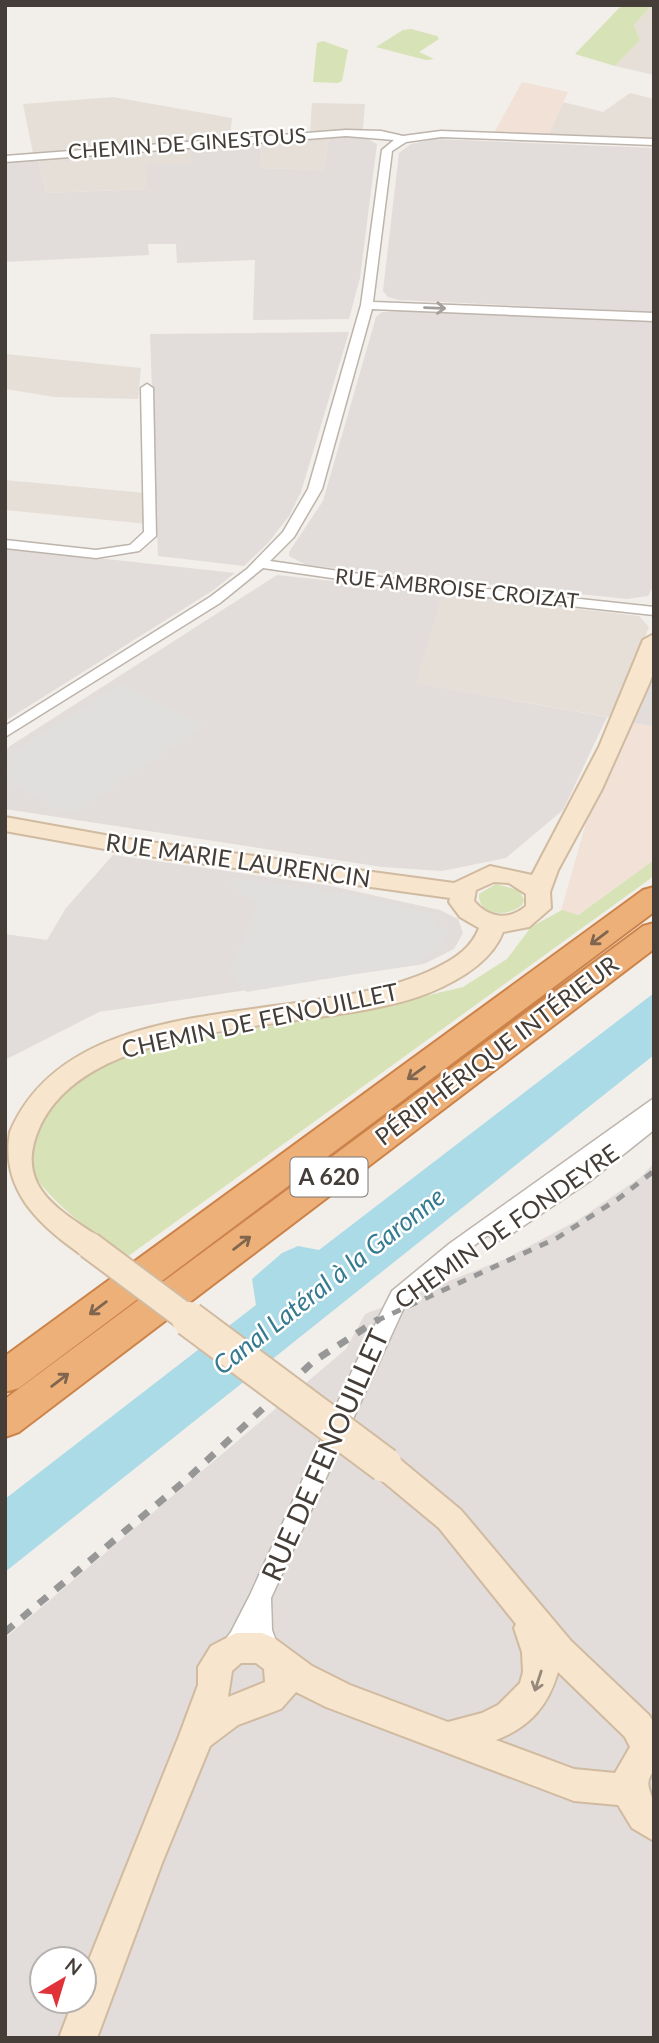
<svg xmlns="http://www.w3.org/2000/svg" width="659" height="2043" font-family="Lato,sans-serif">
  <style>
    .residential { fill: #e6dfd8 }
    .commercial { fill: #f2e1d7 }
    .industrial { fill: #e2ddda; fill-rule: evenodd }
    .green { fill: #d7e2b6 }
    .parking { fill: #e1dfdd }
    .water { fill: #acdbe8 }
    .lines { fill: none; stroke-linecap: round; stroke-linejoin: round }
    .street-casing { stroke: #bdb4ac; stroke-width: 3 }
    .secondary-casing { stroke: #d0baa0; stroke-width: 4 }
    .highway-casing { stroke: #cc834a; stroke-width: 4 }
    .street { fill: #fff; fill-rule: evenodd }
    .secondary { fill: #f8e5cd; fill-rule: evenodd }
    .highway { fill: #edb079; fill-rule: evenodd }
    .rail-far1 { stroke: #979797; stroke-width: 5; stroke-dasharray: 9 9; stroke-linecap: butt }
    .rail { stroke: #979797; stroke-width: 7; stroke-dasharray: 11 11; stroke-linecap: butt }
    .secondary-bridge-far1-casing { stroke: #d0baa0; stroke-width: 30; stroke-linecap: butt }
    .secondary-bridge-casing { stroke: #d0baa0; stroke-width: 38; stroke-linecap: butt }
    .secondary-bridge-far1 { stroke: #f8e5cd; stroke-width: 26 }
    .secondary-bridge { stroke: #f8e5cd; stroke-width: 34 }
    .oneway { stroke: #a29e9c }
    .oneway2 { stroke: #80664f }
    .oneway3 { stroke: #96897b }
    .labels { text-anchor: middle; stroke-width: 5; stroke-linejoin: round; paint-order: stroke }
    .far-street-label { font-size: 21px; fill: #453e38; stroke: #fff }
    .shield { fill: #fff; stroke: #7d7874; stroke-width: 2 }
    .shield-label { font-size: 23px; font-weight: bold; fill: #453e38 }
    .street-label { font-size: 24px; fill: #453e38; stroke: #fff }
    .water-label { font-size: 26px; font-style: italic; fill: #367a8f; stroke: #fff }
    .near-street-label { font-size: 28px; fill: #453e38; stroke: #fff }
  </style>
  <rect width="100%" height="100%" fill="#f2eee9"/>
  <path class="residential" d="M652 5 654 75 615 66 640 40 634 25Z
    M630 93 654 99V138L548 136 563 102 603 112Z
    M113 97 232 118 230 136 191 140V165L147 189 46 193 38 159 33 153 23 104Z
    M312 103 365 104 363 129 310 132Z
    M329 136 324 170 261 168 262 140Z
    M5 354 141 368 138 399 55 397 5 389Z
    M5 480 146 493 148 524 5 510Z
    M443 593 639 616 649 627 614 718 415 683Z"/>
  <path class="commercial" d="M522 82 568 92 548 136 494 133Z
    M633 723 654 726V860L577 915 561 911 587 819Z"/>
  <path class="industrial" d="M329 136 364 137 377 144 360 278 349 319 253 320 255 260 177 263 176 244H148L149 255 5 262V162L38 159 46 193 147 189 146 164H191V146L262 140 261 168 324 170Z
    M435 139 654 148V312L399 300 388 297 383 291 399 153 411 144Z
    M400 311 654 321V585L648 596 627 599 306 565 289 556V552L323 501 376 317 382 312Z
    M349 332 301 492 289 516 268 543 244 566 158 556 150 334Z
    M5 548 235 573 212 591 5 721Z
    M277 575 443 593 416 683 607 717 563 810 506 858 442 871 382 867 5 809V751L10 746Z
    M654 667V726L633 723Z
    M113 855 331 886 440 910 458 919 463 933 454 949 424 964 99 1012 5 1060V934L47 940 66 908Z
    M654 1163V2038H5V1638L346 1349 365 1314 505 1259 578 1220 641 1177ZM42 1959H84V2001H42Z"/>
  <path class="green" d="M622 5H652L634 25 640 40 615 66 575 54Z
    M411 29 437 36 439 39 419 52 434 59 426 60 376 47 403 30Z
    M323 41 348 50 342 81 338 83 313 82 317 43Z
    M654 860V876L127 1257C89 1229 52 1205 27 1165L33 1127 65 1091 100 1067 132 1052 191 1040 392 1004 463 987 507 959 531 927 562 910 578 915Z
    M496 884 519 890 524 900 522 905C509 917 478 917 479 894Z"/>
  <path class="parking" d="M121 683 205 725 78 811 69 813 57 809 5 780V767L13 761 6 757Z
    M233 877 362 896 428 913 435 918V925L448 928 441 948 416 964 247 992 229 975 258 903 230 885Z"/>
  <path class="water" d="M654 993V1055L5 1572V1499L256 1305 252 1279 282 1253 298 1246 319 1250Z"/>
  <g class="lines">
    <defs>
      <path id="street" d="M346 130 381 131 403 136 441 131 654 139V145L441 137 406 142 392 151 373 302 654 313V321L372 309 322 489 294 537 270 561 394 579 654 607V615L394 587 263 568 220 603 5 737V726L210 597 247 569 283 532 308 489 361 305 382 150 394 140 346 136 5 162V156Z
        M147 384 153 388 156 536 139 551 96 558 5 548V540L96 550 130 545 144 532 141 388Z
        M654 1098V1130L590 1181 504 1239 497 1241 488 1235 422 1285 407 1301 271 1598 272 1630 280 1652 277 1659 269 1662 261 1659 252 1636C245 1650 236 1664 220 1658L217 1651 231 1632 250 1595 354 1367 392 1291 449 1244Z"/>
      <path id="secondary" d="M654 634V671L649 684 602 789 558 870 550 892 551 908 529 927 503 932C491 963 456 982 426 994 324 1034 87 1012 38 1131 15 1187 59 1210 99 1237L103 1245 99 1253 89 1256 79 1253C38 1224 0 1189 10 1132 74 981 316 1030 438 967 456 958 472 947 479 928L460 917 449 902 450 898 127 853 5 831V817L127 839 454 883 490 866 532 875 599 747 643 640ZM494 882 509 883 526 894V906C509 921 488 918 474 901L476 890Z
        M385 1452 396 1456 461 1510 571 1641 649 1715 654 1723V1771C643 1783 651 1791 654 1804 656 1815 654 1829 654 1841L632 1828 618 1805 574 1801 326 1707 296 1692 281 1709 238 1725 210 1746 162 1863 97 2038H59L73 2001H84V1972L179 1736 198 1685V1667L211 1646 236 1633H262L274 1638 312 1666 350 1685 448 1722 482 1713 498 1705 520 1683 523 1672 522 1652 514 1628 516 1624 439 1528 374 1474 369 1465 374 1456ZM241 1663H256L264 1669 265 1682 228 1697 232 1671ZM558 1672 625 1737 630 1747 615 1773 574 1769 496 1740C530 1727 548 1706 558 1672Z"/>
      <path id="highway" d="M654 887V912L19 1388 5 1392V1356L643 890Z
        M654 923V949L19 1432 5 1437V1399L643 926Z"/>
    </defs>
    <use href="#street" class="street-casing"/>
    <use href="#secondary" class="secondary-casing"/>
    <use href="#highway" class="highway-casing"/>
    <use href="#street" class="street"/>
    <use href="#secondary" class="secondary"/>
    <use href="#highway" class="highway"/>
    <path class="rail-far1" d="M376 1321 557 1238 618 1199 654 1171"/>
    <path class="rail" d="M5 1632 187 1479 314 1361 379 1319"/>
    <defs>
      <path id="secondary-bridge-far1" d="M89 1245 191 1321"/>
      <path id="secondary-bridge" d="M189 1319 385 1465"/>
    </defs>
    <use href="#secondary-bridge-far1" class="secondary-bridge-far1-casing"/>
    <use href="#secondary-bridge" class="secondary-bridge-casing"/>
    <use href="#secondary-bridge-far1" class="secondary-bridge-far1"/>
    <use href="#secondary-bridge" class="secondary-bridge"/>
  </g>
  <defs><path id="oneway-shaft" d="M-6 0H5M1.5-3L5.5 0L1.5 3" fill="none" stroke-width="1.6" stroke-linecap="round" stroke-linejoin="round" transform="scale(1.75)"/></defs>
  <use class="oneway" href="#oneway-shaft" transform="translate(435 308) rotate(2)"/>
  <g class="oneway2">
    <use href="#oneway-shaft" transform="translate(599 938) rotate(143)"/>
    <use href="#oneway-shaft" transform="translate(416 1073) rotate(144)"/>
    <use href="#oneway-shaft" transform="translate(242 1243) rotate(-37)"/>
    <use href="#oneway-shaft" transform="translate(98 1308) rotate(143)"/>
    <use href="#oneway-shaft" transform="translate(60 1380) rotate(-37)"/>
  </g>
  <use class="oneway3" href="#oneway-shaft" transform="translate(538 1681) rotate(108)"/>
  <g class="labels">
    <g class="far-street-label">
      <text transform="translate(187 144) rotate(-4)" y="7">CHEMIN DE GINESTOUS</text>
      <text transform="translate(457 589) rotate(6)" y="7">RUE AMBROISE CROIZAT</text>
    </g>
    <rect class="shield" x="290.5" y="1157.5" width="77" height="39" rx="5"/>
    <g class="shield-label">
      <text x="329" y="1185">A 620</text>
    </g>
    <g class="street-label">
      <text transform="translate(238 861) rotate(8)" y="8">RUE MARIE LAURENCIN</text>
      <text transform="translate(260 1021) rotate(-12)" y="8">CHEMIN DE FENOUILLET</text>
      <text transform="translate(497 1051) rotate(-37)" y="8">PÉRIPHÉRIQUE INTÉRIEUR</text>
      <text transform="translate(507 1227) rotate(-35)" y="8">CHEMIN DE FONDEYRE</text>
    </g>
    <g class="water-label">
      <text transform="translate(329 1281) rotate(-38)" y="9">Canal Latéral à la Garonne</text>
    </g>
    <g class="near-street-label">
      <text transform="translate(325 1455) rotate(-66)" y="10">RUE DE FENOUILLET</text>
    </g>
  </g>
  <rect width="659" height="2043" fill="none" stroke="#453e38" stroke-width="14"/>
  <g transform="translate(63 1980) rotate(38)"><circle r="33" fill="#ffffff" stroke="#b5b2af" stroke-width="2"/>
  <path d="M0-5L12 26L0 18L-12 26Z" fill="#e13139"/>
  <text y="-10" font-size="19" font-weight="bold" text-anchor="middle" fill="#453e38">N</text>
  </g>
</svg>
